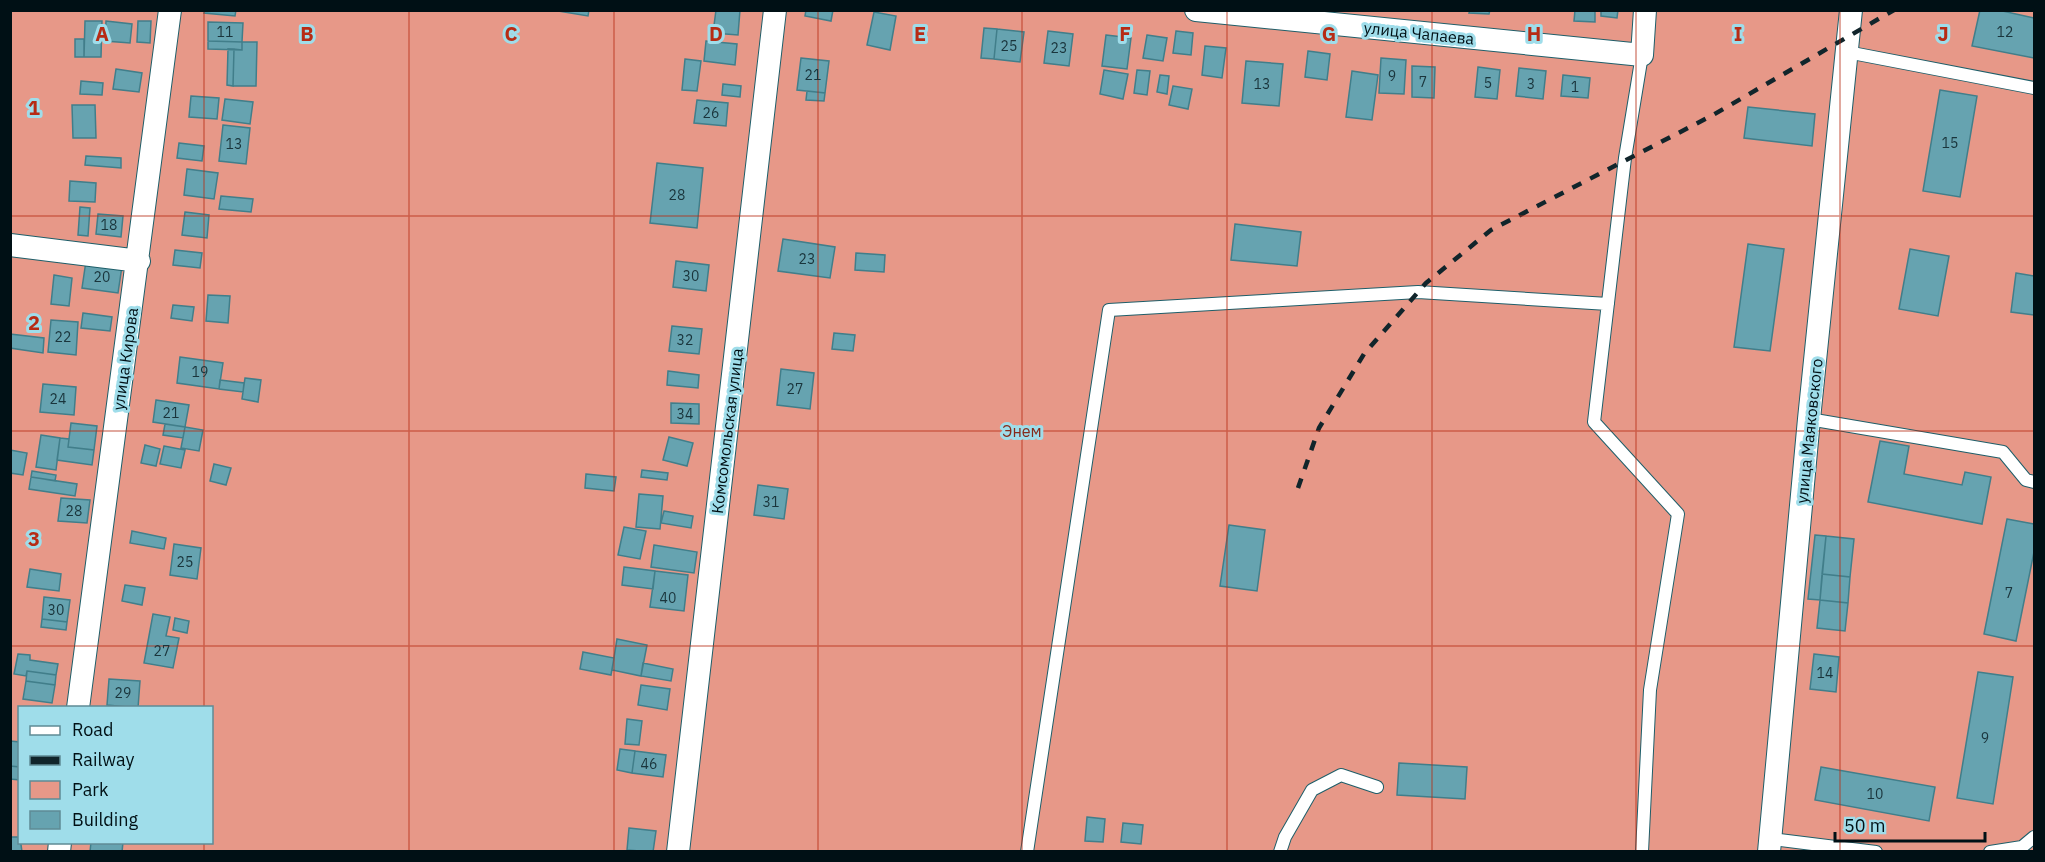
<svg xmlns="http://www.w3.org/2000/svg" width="2045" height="862" font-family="'IBM Plex Sans',sans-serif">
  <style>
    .green { fill: #e79888; fill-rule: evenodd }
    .building { fill: #66a3b0; stroke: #417e8a; stroke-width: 1.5 }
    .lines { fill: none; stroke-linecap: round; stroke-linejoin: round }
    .service-casing { stroke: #1e5e69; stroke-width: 14 }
    .minor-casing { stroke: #1e5e69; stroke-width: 24 }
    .service { stroke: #fff; stroke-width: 12 }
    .minor { stroke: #fff; stroke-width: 22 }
    .rail { stroke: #11252b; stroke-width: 4.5; stroke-dasharray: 10 10; stroke-linecap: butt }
    .grid { fill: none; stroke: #b72b14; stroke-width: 1.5; stroke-opacity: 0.55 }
    .labels { text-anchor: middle; stroke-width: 6; stroke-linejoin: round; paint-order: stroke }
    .number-label { font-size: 14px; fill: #1a353c }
    .street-label { font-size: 16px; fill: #001015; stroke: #9fddea }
    .park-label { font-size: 16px; fill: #862a1a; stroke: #9fddea }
    .grid-label { font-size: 20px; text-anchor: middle; font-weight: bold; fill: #b72b14; stroke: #9fddea; stroke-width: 6; stroke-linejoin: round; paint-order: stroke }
  </style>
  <rect width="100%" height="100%" fill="#9fddea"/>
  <path class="green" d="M10 11H2034V851H11ZM20 708H212V842H20Z"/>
  <path class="building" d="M205 10H236L235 16 204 13Z
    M552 10H589L588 16Z
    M716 10H740L738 35 713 33Z
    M806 10H833L831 21 805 16Z
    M1470 10H1490L1489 14 1469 13Z
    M1575 10H1595V22L1574 21Z
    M1601 10H1618L1617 18 1601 16Z
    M1980 10H1998L2034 18V58L1972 46Z
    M874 12 896 16 890 50 867 45Z
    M85 21H102L101 57H84Z
    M106 21 132 24 130 43 105 41Z
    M138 21H151L150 43 137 42Z
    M208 22 243 23 242 42 208 41Z
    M984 28 997 29 994 59 981 58Z
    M997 29 1024 32 1020 62 994 59Z
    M1048 31 1073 34 1069 66 1044 63Z
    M1176 31 1193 33 1191 55 1173 53Z
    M1106 35 1131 38 1127 69 1102 66Z
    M1147 35 1167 38 1163 61 1143 58Z
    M75 39H84V57H75Z
    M208 41 242 42V50L208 49Z
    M706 41 737 44 735 65 704 61Z
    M242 42H257L256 86H233L234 49 242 50Z
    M1205 46 1226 48 1222 78 1202 75Z
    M228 49H234L233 86 227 85Z
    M1308 51 1330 54 1327 80 1305 77Z
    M801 58 829 61 825 93 797 90Z
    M1381 58 1406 60 1404 94 1379 93Z
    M685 59 701 61 697 91 682 90Z
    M1246 61 1283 64 1279 106 1242 103Z
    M1412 66 1435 67 1434 98 1412 97Z
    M1478 67 1500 70 1497 99 1475 97Z
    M1519 68 1546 71 1543 99 1516 96Z
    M116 69 142 73 139 92 113 89Z
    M1104 70 1128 74 1123 99 1100 94Z
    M1137 70 1150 71 1147 95 1134 93Z
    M1352 71 1378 75 1372 120 1346 117Z
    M1160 75 1169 76 1167 94 1157 92Z
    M1563 75 1590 78 1588 98 1561 96Z
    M81 81 103 83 102 95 80 94Z
    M723 84 741 86 740 97 722 95Z
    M1173 86 1192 89 1188 109 1169 105Z
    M1940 90 1977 96 1960 197 1923 191Z
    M807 91 825 93 824 101 806 100Z
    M191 96 219 98 217 119 189 117Z
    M225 99 253 102 250 124 222 120Z
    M697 100 728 103 726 126 694 123Z
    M72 105H95L96 138H73Z
    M1748 107 1815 114 1812 146 1744 138Z
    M223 125 250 128 246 164 219 161Z
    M179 143 204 146 202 161 177 158Z
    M86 156 121 158V168L85 165Z
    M657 163 703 168 697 228 650 223Z
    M187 169 218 173 214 199 184 195Z
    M70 181 96 183 95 202 69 201Z
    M221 196 253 199 251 212 219 209Z
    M80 207 90 208 88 236 78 235Z
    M185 212 209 215 207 238 182 235Z
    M98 214 123 216 121 237 96 234Z
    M1235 224 1301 232 1297 266 1231 260Z
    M783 239 835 247 830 278 778 271Z
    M1748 244 1784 249 1770 351 1734 347Z
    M1910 249 1949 256 1938 316 1899 309Z
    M175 250 202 253 200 268 173 265Z
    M856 253 885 255 884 272 855 270Z
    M86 261 122 266 118 293 82 288Z
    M676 261 709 265 706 291 673 287Z
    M2016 273 2034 276V315L2011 312Z
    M54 275 72 278 69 306 51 304Z
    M208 295 230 296 228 323 206 321Z
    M173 305 194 307 192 321 171 318Z
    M83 313 112 317 110 331 81 328Z
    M51 320 78 322 76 355 48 352Z
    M672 326 702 329 699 354 669 351Z
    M834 333 855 335 853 351 832 349Z
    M10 334 44 338 43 353 10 348Z
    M180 357 223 363 219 389 177 383Z
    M781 369 814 373 810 409 777 405Z
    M668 371 699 375 698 388 667 385Z
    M245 378 261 380 258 402 242 399Z
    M220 380 244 383 243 392 219 389Z
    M43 384 76 387 74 415 40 412Z
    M156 400 189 405 185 427 153 422Z
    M671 403 699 404V424L671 423Z
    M71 423 97 426 94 450 68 447Z
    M165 424 185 427 183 438 163 435Z
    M185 427 203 430 199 451 181 448Z
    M41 435 60 438 56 470 36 467Z
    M669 437 693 443 687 466 663 460Z
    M60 438 69 439 68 447 94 450 92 465 57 460Z
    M1880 441 1909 446 1904 474 1962 485 1965 472 1991 477 1982 524 1868 502Z
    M145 445 160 449 156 466 141 463Z
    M164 446 185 450 181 468 160 464Z
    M10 450 27 453 23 475 10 473Z
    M214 464 231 468 226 485 210 481Z
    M642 470 668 473 667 480 641 477Z
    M32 471 56 475 55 481 31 477Z
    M586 474 616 477 614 491 585 488Z
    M31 477 77 484 75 496 29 489Z
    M758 485 788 489 784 519 754 515Z
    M639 494 663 496 660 529 636 527Z
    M61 498 90 500 87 523 58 521Z
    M664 511 693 516 691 528 661 523Z
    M2007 519 2034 524V552L2016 641 1984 634Z
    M1229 525 1265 530 1257 591 1220 586Z
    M624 527 646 531 640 559 618 555Z
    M132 531 166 538 164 549 130 543Z
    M1815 535 1826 536 1820 600 1808 599Z
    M1826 536 1854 539 1850 577 1822 574Z
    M174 544 201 548 197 579 170 575Z
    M654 545 697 552 694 573 651 567Z
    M624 567 655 571 653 589 622 585Z
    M30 569 61 574 59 591 27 587Z
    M655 571 688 575 684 611 650 607Z
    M1822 574 1850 577 1848 603 1820 600Z
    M125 585 145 588 142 605 122 601Z
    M44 597 70 600 67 622 42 619Z
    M1820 600 1848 603 1845 631 1817 628Z
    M153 614 170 617 166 636 179 638 173 668 144 663Z
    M175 618 189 621 187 633 173 630Z
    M42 619 67 622 66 630 41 627Z
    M617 639 647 645 641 676 612 670Z
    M583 652 614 658 611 675 580 669Z
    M18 654 30 655V660L58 664 56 675 27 671 26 676 14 674Z
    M1814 654 1839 657 1836 692 1810 689Z
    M643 663 673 669 671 681 641 676Z
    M27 671 56 675 55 685 26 681Z
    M1978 672 2013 677 1993 804 1957 798Z
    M109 679 140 681 138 708 107 705Z
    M26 681 55 685 52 703 23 699Z
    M641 685 670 689 667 710 638 705Z
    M627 719 642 721 639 745 625 744Z
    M10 741 20 742V767L10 766Z
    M620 749 635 751 632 773 617 770Z
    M635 751 666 755 663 777 632 773Z
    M1399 763 1467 767 1465 799 1397 795Z
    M10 766 20 767V780L10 779Z
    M1821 767 1935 787 1929 821 1815 800Z
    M1087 817 1105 819 1103 842 1085 841Z
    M1123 823 1143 825 1141 844 1121 842Z
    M629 828 656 831 653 852 627 850Z
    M10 837H20L22 852H10Z
    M91 842H123L122 852H90Z"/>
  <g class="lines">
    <defs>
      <path id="service" d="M1847 52 2034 88
        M1809 419 2003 452 2026 480 2034 482
        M1772 839 1876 852
        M1027 852 1109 310 1418 292 1608 304
        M1280 852 1285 837 1312 790 1341 775 1377 787
        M1642 852 1650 690 1678 514 1594 422 1625 158 1642 55
        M1990 852 2022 847 2034 837"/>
      <path id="minor" d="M1196 10 1642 55 1645 10
        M10 245 139 261
        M78 708 170 10
        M59 852 60 842
        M678 852 775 10
        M1769 852 1809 419 1851 10"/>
    </defs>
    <use href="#service" class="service-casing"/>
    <use href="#minor" class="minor-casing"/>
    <use href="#service" class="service"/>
    <use href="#minor" class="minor"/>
    <path class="rail" d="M1298 488 1319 428 1364 354 1426 283 1491 230 1713 115 1894 10"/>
  </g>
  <path class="grid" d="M204 10V708M409 10V852M614 10V852M818 10V852M1022 10V852M1227 10V852M1432 10V852M1636 10V852M1840 10V852M10 216H2034M10 431H2034M10 646H2034M204 842V852"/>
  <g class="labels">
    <g class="number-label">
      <text x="225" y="37">11</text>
      <text x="2005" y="37">12</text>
      <text x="1009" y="51">25</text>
      <text x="1059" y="53">23</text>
      <text x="813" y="80">21</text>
      <text x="1392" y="81">9</text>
      <text x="1423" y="87">7</text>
      <text x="1488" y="88">5</text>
      <text x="1262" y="89">13</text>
      <text x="1531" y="89">3</text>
      <text x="1575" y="92">1</text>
      <text x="711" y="118">26</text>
      <text x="1950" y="148">15</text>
      <text x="234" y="149">13</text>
      <text x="677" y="200">28</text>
      <text x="109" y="230">18</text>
      <text x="807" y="264">23</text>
      <text x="691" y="281">30</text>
      <text x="102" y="282">20</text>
      <text x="63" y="342">22</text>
      <text x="685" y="345">32</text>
      <text x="200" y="377">19</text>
      <text x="795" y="394">27</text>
      <text x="58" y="404">24</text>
      <text x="171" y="418">21</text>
      <text x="685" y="419">34</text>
      <text x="771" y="507">31</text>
      <text x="74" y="516">28</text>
      <text x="185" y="567">25</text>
      <text x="2009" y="598">7</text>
      <text x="668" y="603">40</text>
      <text x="56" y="615">30</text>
      <text x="162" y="656">27</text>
      <text x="1825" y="678">14</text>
      <text x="123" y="698">29</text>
      <text x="1985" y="743">9</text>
      <text x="649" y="769">46</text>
      <text x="1875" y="799">10</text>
    </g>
    <g class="street-label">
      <text transform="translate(1419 33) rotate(6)" y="6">улица Чапаева</text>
      <text transform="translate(125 359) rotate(-82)" y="6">улица Кирова</text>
      <text transform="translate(727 431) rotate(-83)" y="6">Комсомольская улица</text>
      <text transform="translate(1809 431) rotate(-84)" y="6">улица Маяковского</text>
    </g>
    <g class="park-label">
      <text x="1022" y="437">Энем</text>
    </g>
  </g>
  <g class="grid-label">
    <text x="102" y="41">A</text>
    <text x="307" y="41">B</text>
    <text x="511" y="41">C</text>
    <text x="716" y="41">D</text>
    <text x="920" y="41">E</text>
    <text x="1125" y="41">F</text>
    <text x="1329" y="41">G</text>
    <text x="1534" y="41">H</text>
    <text x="1738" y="41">I</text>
    <text x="1943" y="41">J</text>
    <text x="34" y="115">1</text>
    <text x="34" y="330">2</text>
    <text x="34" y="546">3</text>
  </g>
  <rect width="2045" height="862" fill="none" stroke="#001015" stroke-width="24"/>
  <rect x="18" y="706" width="195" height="138" fill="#9fddea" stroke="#5f8b95" stroke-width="1.5"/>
  <rect x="30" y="726" width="30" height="9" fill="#ffffff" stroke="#5f8b95" stroke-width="1.5"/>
  <text x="72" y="736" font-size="18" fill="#001015">Road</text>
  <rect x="30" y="756" width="30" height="9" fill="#11252b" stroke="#5f8b95" stroke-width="1.5"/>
  <text x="72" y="766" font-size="18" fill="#001015">Railway</text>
  <rect x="30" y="781" width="30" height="18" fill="#e79888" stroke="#5f8b95" stroke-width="1.5"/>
  <text x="72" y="796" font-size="18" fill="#001015">Park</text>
  <rect x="30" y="811" width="30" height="18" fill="#66a3b0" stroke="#5f8b95" stroke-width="1.5"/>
  <text x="72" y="826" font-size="18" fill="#001015">Building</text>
  <path d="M1835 832v9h150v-9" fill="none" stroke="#001015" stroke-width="3"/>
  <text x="1844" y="832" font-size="18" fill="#001015" stroke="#9fddea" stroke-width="4.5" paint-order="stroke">50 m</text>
</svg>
